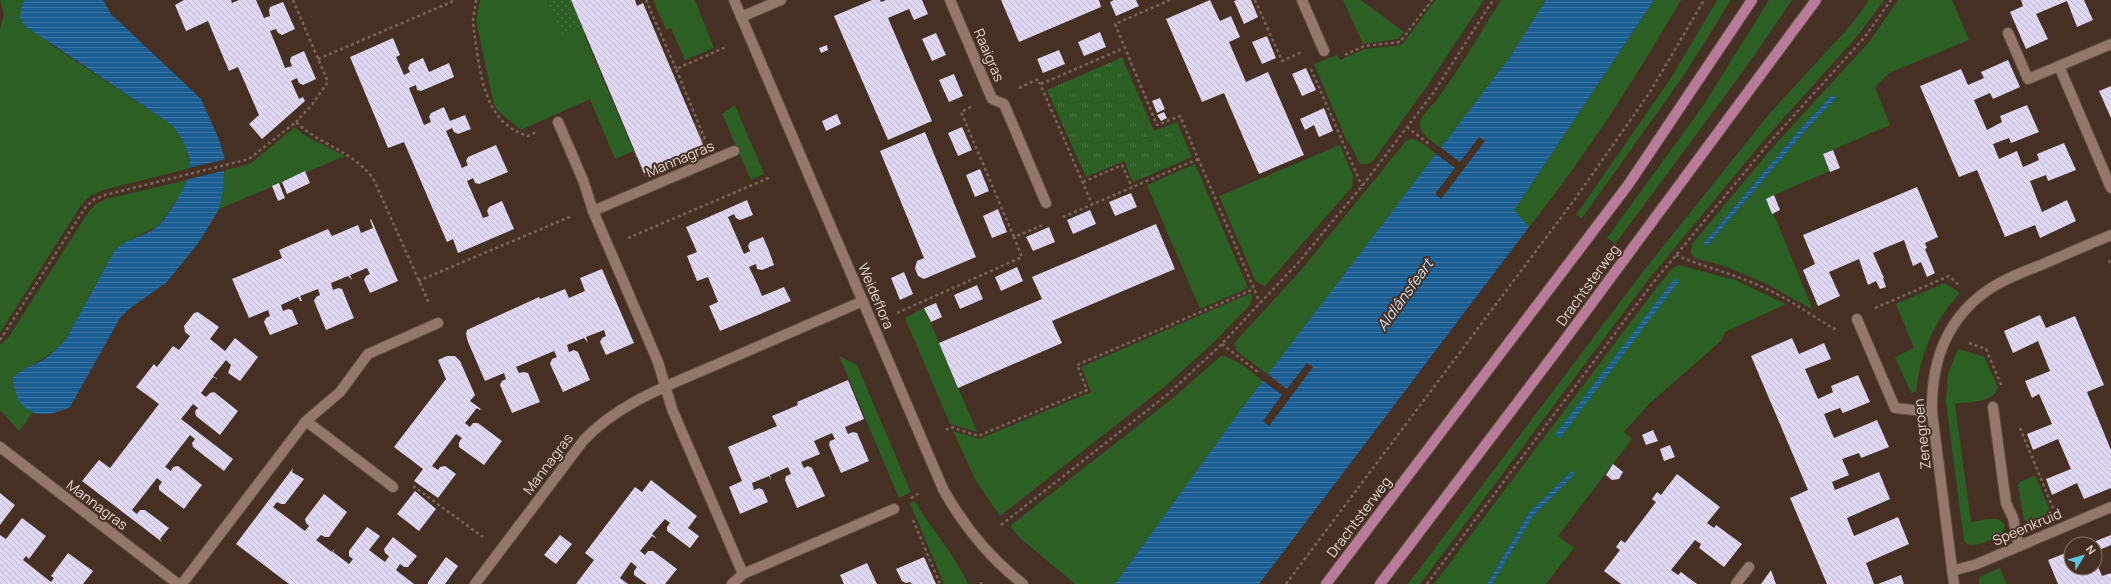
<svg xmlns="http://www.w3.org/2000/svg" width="2111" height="584" font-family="Manrope,sans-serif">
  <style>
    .industrial { fill: url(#industrial-grid) }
    .grass { fill: #2b5f23; fill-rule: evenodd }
    .park { fill: url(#park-tufts) }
    .garden { fill: url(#garden-dots) }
    .water { fill: url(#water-rules) }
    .pier { fill: #463023 }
    .building { fill: url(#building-back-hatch) }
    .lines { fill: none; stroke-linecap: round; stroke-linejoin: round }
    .service-casing { stroke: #5f4d42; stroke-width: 12 }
    .minor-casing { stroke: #5f4d42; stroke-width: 12 }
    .tertiary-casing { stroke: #5f4d42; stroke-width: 12 }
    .primary-casing { stroke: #5f4d42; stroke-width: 12 }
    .path { stroke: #79665a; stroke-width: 2.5; stroke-dasharray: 3 3; stroke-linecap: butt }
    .service { stroke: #92786a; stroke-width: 10 }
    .minor { stroke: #92786a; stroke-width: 10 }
    .tertiary { stroke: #92786a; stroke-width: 10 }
    .primary { stroke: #b97b9a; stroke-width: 10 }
    .labels { text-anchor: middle; stroke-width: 4; stroke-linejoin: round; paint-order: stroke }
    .street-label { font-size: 14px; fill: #e2d4cc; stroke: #463023 }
    .water-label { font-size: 15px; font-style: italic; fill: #d1e1f1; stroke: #463023 }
  </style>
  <defs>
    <pattern id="industrial-grid" width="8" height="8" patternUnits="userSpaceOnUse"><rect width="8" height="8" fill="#533727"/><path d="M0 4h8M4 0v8" fill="none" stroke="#6b5345"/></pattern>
    <pattern id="park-tufts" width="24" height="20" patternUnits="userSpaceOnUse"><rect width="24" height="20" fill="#2b5f23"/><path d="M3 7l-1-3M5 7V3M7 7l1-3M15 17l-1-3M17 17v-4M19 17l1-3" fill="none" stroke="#497542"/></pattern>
    <pattern id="garden-dots" width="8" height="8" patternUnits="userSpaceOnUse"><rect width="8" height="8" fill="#2b5f23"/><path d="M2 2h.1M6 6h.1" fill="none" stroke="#497542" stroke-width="1.8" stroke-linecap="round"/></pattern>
    <pattern id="water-rules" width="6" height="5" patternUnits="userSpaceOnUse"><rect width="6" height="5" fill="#1b5e93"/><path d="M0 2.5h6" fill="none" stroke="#3c74a1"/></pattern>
    <pattern id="building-back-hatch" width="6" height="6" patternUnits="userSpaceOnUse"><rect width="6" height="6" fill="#dfd7f3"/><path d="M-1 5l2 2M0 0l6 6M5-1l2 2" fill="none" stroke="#c0b9cf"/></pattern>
  </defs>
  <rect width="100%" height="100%" fill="#463023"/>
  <path class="industrial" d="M696 122 708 150 645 178 632 149Z"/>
  <path class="grass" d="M0 0H25L22 5 50 44 172 125 185 143 191 168 103 190 90 196 81 205 0 333V29L4 14Z
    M480 0H547L562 34 582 26 586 34 584 35 634 151 615 159 590 99 521 130 498 111 494 105 476 20Z
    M653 0H695L714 48 685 60 671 28 666 30Z
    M1343 0H1361L1404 32 1398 39 1363 44Z
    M1435 0H1484L1427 86 1373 161 1368 164H1360L1348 141 1347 142 1314 64 1337 55 1340 60 1365 49 1402 45Z
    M1501 0H1546L1510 57 1441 148C1434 143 1420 135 1420 124 1420 116 1433 105 1437 99 1461 68 1480 33 1501 0Z
    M1654 0H1681C1635 79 1586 156 1529 227L1513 211Z
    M1717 0H1731L1684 75 1582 218 1576 215 1671 78Z
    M1769 0H1792L1744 70 1615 244 1607 238 1703 106Z
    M1869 0H1884L1859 34 1765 139 1648 280 1420 584H1408L1645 269 1770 113 1850 26Z
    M1898 0H1952L1969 40 1889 73 1875 87 1890 125 1823 154 1830 171 1767 198 1813 310 1765 283 1724 266 1694 258 1691 252 1692 244 1773 147 1869 42ZM1832 95 1836 98 1805 131 1707 246 1703 244 1802 127Z
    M1122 57 1154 131 1177 122 1192 157 1185 160 1173 131 1150 141 1116 60Z
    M735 105 764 174 751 180 722 114Z
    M295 127 304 135 345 156 219 209 225 170 250 164Z
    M1411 139 1417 140 1437 154 1268 375 1238 352 1234 345 1237 340 1302 269 1406 141Z
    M1340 145 1353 176 1352 187 1265 286 1256 282 1219 196Z
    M1195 164 1248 288 1200 309 1147 185Z
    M187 180 184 190 158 226 132 239 115 250 66 339C53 354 37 363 19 372L25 408 33 413 19 431 0 410V345L8 338 22 316 89 211 96 204 106 199Z
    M1679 265 1735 280 1786 304 1725 332 1722 340 1649 404 1624 432 1632 439 1558 536 1574 548 1546 584H1492L1533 516 1575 474 1529 513 1487 584H1434L1657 287 1673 268Z
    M1945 283 1960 293C1934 321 1920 354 1916 392L1911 393 1895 357 1914 348 1896 304Z
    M1251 293 1252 298 1250 305 1213 343 1163 388 1000 516 976 481 953 431 979 439 1091 392 1081 367Z
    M924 308 976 429 977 432 950 424 905 318Z
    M1959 349 1984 357 1998 387C1994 404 1969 401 1955 404L1971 522C1981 521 2000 513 2005 526L2002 534C1992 538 1972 552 1964 541L1946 402 1948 374 1957 351Z
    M839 356 857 365 911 492 899 498Z
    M1221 356C1232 355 1254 374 1263 381L1115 584H1075L1020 538 1010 526 1172 399Z
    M2033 476 2036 477 2051 513 2028 523 2024 520 2018 486 2020 482Z
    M915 501C931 530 955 554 968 584H944L910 503Z
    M2000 568 2006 584H1979V577Z"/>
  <path class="park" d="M1116 60 1150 141 1173 131 1185 160 1133 182 1124 161 1086 177 1047 90Z"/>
  <path class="garden" d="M547 0H571L582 26 562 35Z"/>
  <path class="water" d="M25 0H103L111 14 201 99 220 142 225 160 223 190 219 209 199 242 167 282 129 309 120 318 70 407C39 422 16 414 13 378 21 369 32 366 43 360 52 354 59 347 66 339L115 250C127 238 147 236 158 226 164 221 168 212 173 206 195 173 196 157 172 125L25 26 20 18 22 5Z
    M1546 0H1654L1514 210 1529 227 1259 584H1115L1240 411 1510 57Z
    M1832 95 1836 98 1805 131 1707 246 1703 244 1802 127Z
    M1675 278 1679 281 1560 438 1555 435Z
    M1572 471 1575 474 1533 516 1492 584H1487L1529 513Z"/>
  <path class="pier" d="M1479 137 1485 141 1441 199 1435 194 1455 168 1435 153 1440 147 1460 162Z
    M227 159V170L185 180 188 168Z
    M1307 363 1313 367 1269 426 1263 421 1282 395 1262 380 1266 373 1287 389Z"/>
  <path class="building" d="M184 0H231L232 3 239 0H256L264 18 270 16 269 11 270 7 283 2 295 29 282 35 278 33 276 29 270 31 278 50 285 68 292 66 290 61 291 57 304 51 316 79 303 85 299 83 297 78 291 81 299 99 303 97 305 101 262 139 249 124 259 115 238 67 229 71 208 21 186 31 175 5Z
    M571 0H635L637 6 643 3 704 147 644 173Z
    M872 0H880L881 2 886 0H922L928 14 914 20 909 9 888 18 932 121 888 140 834 16Z
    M1001 0H1099L1101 7 1019 42Z
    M1114 0H1136L1139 6 1116 16 1110 2Z
    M1210 0 1220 21 1231 16 1240 37 1229 42 1246 82 1268 72 1304 155 1259 174 1224 93 1202 102 1166 19Z
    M1237 0H1251L1258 17 1244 24 1234 1Z
    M2021 0H2084L2093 20 2077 27 2067 1 2036 14 2048 39 2026 49 2010 12 2023 6Z
    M1100 32 1106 47 1084 56 1078 42Z
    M936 33 946 55 932 61 922 39Z
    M1267 36 1276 58 1262 64 1252 42Z
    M393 38 400 55 396 57 404 75 410 72 408 68 410 64 423 58 429 72 449 63 454 77 421 91 417 90 416 85 409 88 424 125 431 122 429 117 431 113 444 107 450 121 465 115 471 129 458 134 454 132 452 128 446 131 462 168 468 165 466 161 468 157 496 145 508 172 479 184 475 183 473 178 467 181 483 218 489 216 487 211 489 207 502 201 514 229 458 253 453 239 447 242 404 142 388 148 350 57Z
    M827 45 828 50 821 53 819 48Z
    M1059 50 1065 64 1043 73 1037 59Z
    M2008 60 2020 87 1993 99 1990 93 1974 100 1980 114 1987 130 2002 122 2000 116 2027 105 2039 132 2011 143 2009 138 1993 144 1999 159 2017 151 2023 167 2039 160 2037 154 2064 143 2076 170 2048 181 2046 175 2030 181 2042 212 2067 200 2076 221 2040 238 2035 225 2005 237 1977 170 1959 177 1920 86 1961 69 1968 85 1984 78 1981 72Z
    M1306 68 1316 90 1302 96 1292 74Z
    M954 74 963 96 949 102 939 80Z
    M2111 86V118L2099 91Z
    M1160 98 1165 109 1157 113 1152 101Z
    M1324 108 1333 131 1319 137 1314 125 1305 130 1300 119Z
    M1164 112 1167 118 1161 121 1157 115Z
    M837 114 841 124 826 131 822 121Z
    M962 127 972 150 958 156 948 133Z
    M925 132 976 257 924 279 918 276 915 268 917 261 924 258 880 151Z
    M1833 150 1840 168 1830 172 1823 154Z
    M980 169 989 191 975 197 966 175Z
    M305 171 310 183 287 194 282 182Z
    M279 183 285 198 278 201 272 186Z
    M1917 187 1938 237 1925 243 1927 248 1925 249 1935 273 1927 277 1921 262 1913 266 1904 240 1873 253 1884 278H1883L1886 287 1880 289 1876 281 1868 285 1859 259 1829 272 1840 296 1818 306 1803 270 1815 264 1803 235Z
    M1131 193 1137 207 1115 216 1109 202Z
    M1774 195 1780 210 1772 214 1766 199Z
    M747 200 753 215 740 220 736 218 734 214 728 217 744 254 750 251 748 246 750 242 763 237 769 251 774 265 762 270 757 269 756 264 749 267 758 286 762 296 784 287 791 301 720 331 709 306 718 302 708 277 697 281 687 256 697 252 686 227Z
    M998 209 1007 232 992 238 983 216Z
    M1090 210 1096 224 1073 234 1067 220Z
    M371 219 398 281 370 293 364 280 366 276 370 274 367 268 350 275 352 280 348 276 331 283 333 290 338 288 342 289 354 318 326 330 314 301 316 297 320 295 318 289 300 296 302 301H300L298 297 281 305 283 311 288 309 292 310 298 324 270 335 264 322 266 318 270 316 268 310 249 318 232 279 282 258 279 250 328 229 332 236 358 225 361 233 373 228 370 220Z
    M1156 224 1175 269 1052 321 1062 343 958 388 939 343 1042 299 1032 277Z
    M1049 227 1055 242 1033 251 1026 237Z
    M1017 267 1023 281 1001 291 995 277Z
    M602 269 634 343 606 355 600 342 602 338 606 336 604 330 586 337 588 343 584 338 567 345 569 352 574 350 578 352 590 380 563 392 550 364 552 359 557 357 554 351 516 367 519 373 524 372 528 373 540 402 512 413 500 385 502 381 506 379 504 373 485 381 468 342 466 334 467 330 539 297 540 299 565 289 569 298 585 291 580 278Z
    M904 272 913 294 900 300 891 278Z
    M977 285 983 299 960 309 954 295Z
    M936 303 942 317 931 322 924 308Z
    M198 312 219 327 210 339 225 351 235 338 258 357 240 381 228 373 231 365 226 360 213 376 218 379 213 377 201 393 206 397 210 393 214 392 238 411 220 435 196 416 195 411 198 408 193 404 181 419 233 459 224 471 193 447 192 443 195 439 190 435 165 467 171 471 173 467 178 466 202 485 192 498 184 509 159 490V486L162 482 157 478 132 510 137 514 140 510H145L169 528 160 539 162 542 82 481 99 460 110 468 159 404 136 387 154 364 157 367 173 346 179 350 190 336 185 332 184 326 194 313Z
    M2040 315 2046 328 2075 316 2104 385 2087 392 2111 450V488L2084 499 2077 483 2052 495 2046 479 2071 469 2058 439 2033 450 2027 434 2052 424 2039 394 2032 398 2025 381 2050 371 2038 341 2013 353 2004 331Z
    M1792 338 1799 354 1824 343 1831 359 1805 369 1818 399 1833 392 1831 386 1858 375 1870 402 1843 413 1840 408 1824 414 1834 438 1877 420 1889 447 1861 458 1859 453 1842 459 1849 475 1832 482 1835 490 1879 472 1890 499 1847 518 1854 536 1898 517 1909 544 1866 563 1874 584H1827L1790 498 1808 490 1751 356Z
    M447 356H455L460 361 475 395 470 401 481 409 480 410 477 408 465 423 470 427 473 423H478L502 441 484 465 459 447V442L462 438 456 434 432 466 438 470 440 467 445 466 456 474 438 498 414 481 423 469 394 447 446 379 438 360Z
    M848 380 864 419 845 427 848 434 853 432 857 433 869 461 841 473 829 445 830 441 835 439 832 433 814 441 820 454 801 462 804 468 808 466 812 468 825 496 797 508 785 480 786 476 791 474 788 467 770 475 771 480 769 476 752 483 754 490 759 488 763 490 768 502 740 514 729 487 742 481 728 447 777 426 772 416 798 405 797 402Z
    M1653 430 1658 441 1646 445 1642 435Z
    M1670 445 1675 457 1664 461 1660 449Z
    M1613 464 1623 472 1619 479 1612 480 1606 475Z
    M293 468 292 472 304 479 285 504H281L277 502 273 507 305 531 309 526 306 523 305 519 324 494 347 512 329 537H325L321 535 316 540 332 552 335 548 333 552 349 564 353 559 349 556V551L367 527 380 536 369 550 385 562 389 556 385 553 384 549 393 537 417 556 408 567H404L400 564 396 570 414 584H289L236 544Z
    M1677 474 1720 507 1707 523 1714 528 1716 525 1742 544 1724 567 1699 548 1701 544 1695 540 1671 570 1678 575 1681 572 1697 584H1621L1604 571 1620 550 1616 547 1621 540 1625 543 1656 502 1652 499 1657 492 1661 495Z
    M651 480 697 516 688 528 699 536 690 548 667 531V527L670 523 665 519 652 534 657 539 652 536 640 551 645 555 648 551H653L677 569 665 584H647L634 575V571L637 567 631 562 620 578 628 584H576L594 560 585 553 635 487 642 492Z
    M415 491 436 509 419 531 397 514Z
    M0 493 15 505 0 525Z
    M22 518 46 536 29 559 26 556 23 560 51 582 54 578 51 576 68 553 93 571 83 584H0V535L6 539Z
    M560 535 572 544 556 564 544 555Z
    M2111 535V545L2097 551H2095V544H2088Z
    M2071 551V568H2095V559L2102 576 2111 573V584H2058L2048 560Z
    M446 557 458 566 445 584H428V582Z
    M924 557 936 584H912L910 582 906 583 902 581 896 569Z
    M867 563 877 584H844L840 575Z
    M1771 570 1776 584H1761Z
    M1901 575 1904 584H1878Z"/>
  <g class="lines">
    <defs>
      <path id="service" d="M1857 319 1895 408 1932 412
        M1993 407 2006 503 2013 518 2019 546"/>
      <path id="minor" d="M950 0 992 99 1004 104 1046 203
        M1302 0 1324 51
        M741 17 781 0
        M2008 33 2028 79 2059 66
        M2111 44 2059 66 2111 188
        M558 122 583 180 593 211 658 362 672 409 743 574
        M593 211 734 151
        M306 421 393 487
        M0 447 178 584
        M1952 571 1977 564 2111 507
        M182 584 306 421 340 392 368 354 438 323
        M475 584 583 441C619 402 672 384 720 363 767 343 815 322 863 301
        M732 584 743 574 894 509
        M1736 584 1749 567
        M1954 584 1932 412C1931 362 1946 319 1988 290 2004 279 2023 272 2041 265 2064 255 2087 245 2111 235"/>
      <path id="tertiary" d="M734 0 943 489C963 525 991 559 1023 584"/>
      <path id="primary" d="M1326 584 1628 185 1752 0
        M1380 584 1561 345 1816 0"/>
    </defs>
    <use href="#service" class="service-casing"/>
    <use href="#minor" class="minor-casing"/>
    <use href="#tertiary" class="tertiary-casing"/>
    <use href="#primary" class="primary-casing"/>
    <path class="path" d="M293 0 328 82 311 106 296 122
      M476 0 473 20 474 31C480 71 483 123 528 136L538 131
      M646 0 676 69
      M1170 0 1115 24 1157 125 1180 116 1260 303
      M1255 0 1282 61 1302 52
      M1345 55 1364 46 1400 42 1432 0
      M318 59 456 0
      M1311 69 1362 186
      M1041 84 1124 48
      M1019 88 1038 79 1092 204
      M971 107 961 112 1014 237
      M1407 127 1429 144
      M705 139 676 69 726 47
      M1083 182 1122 165 1132 187
      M1063 217 1198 159
      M628 238 771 177
      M1676 255C1703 267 1732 273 1760 286 1786 297 1810 314 1834 329L1837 327
      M2109 260 2111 266
      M418 281 572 216
      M1875 308 1949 276 1960 286
      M897 313 1022 257 1014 237 1043 225
      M0 340 85 208 93 200 105 195 249 159 296 122C320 145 351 150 373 178L429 303
      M1969 343 1986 349 2002 387
      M1222 344 1258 372
      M2020 428 2053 508
      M946 430 951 427 978 436 1087 390 1077 365 1254 289
      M413 486 483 537
      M911 498 918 494
      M913 520 940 584
      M1001 525 1168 394 1222 344 1260 303 1297 264 1362 186 1434 92 1493 0
      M981 582V584
      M1286 584 1575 199 1650 92 1704 0
      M1427 584 1652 284 1769 143 1864 38 1891 0"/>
    <use href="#service" class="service"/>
    <use href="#minor" class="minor"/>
    <use href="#tertiary" class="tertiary"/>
    <use href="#primary" class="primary"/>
  </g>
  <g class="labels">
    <g class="street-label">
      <text transform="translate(989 55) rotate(67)" y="5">Raaigras</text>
      <text transform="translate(680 159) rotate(-23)" y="5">Mannagras</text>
      <text transform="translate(1588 285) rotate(-54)" y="5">Drachtsterweg</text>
      <text transform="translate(876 296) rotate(67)" y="5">Weideflora</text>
      <text transform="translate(1922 434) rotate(-96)" y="5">Zenegroen</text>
      <text transform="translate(548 464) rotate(-53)" y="5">Mannagras</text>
      <text transform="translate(97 505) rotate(37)" y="5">Mannagras</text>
      <text transform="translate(1359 517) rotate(-53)" y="5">Drachtsterweg</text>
      <text transform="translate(2027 527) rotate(-23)" y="5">Speenkruid</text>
    </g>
    <g class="water-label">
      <text transform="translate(1405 295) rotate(-54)" y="5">Aldlânsfeart</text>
    </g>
  </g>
  <g transform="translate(2083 556) rotate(52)"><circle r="19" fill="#463023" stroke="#847267"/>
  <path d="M0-3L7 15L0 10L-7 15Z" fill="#56c9e1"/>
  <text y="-6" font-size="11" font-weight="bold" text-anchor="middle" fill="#e2d4cc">N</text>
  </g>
</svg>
